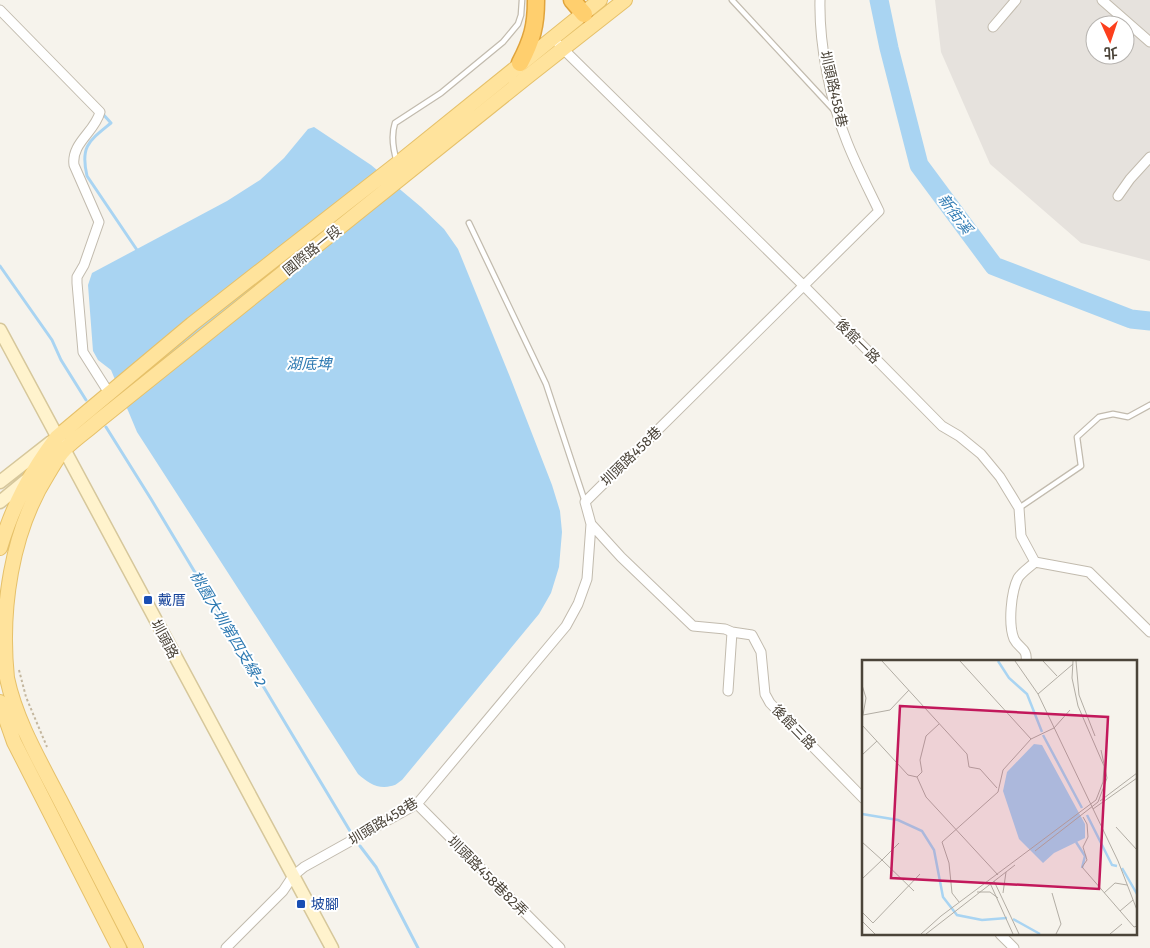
<svg xmlns="http://www.w3.org/2000/svg" width="1150" height="948" font-family="'Fira Sans','Noto Sans TC',sans-serif">
  <style>
    .industrial { fill: #e6e2dd; fill-rule: evenodd }
    .water { fill: #a9d4f2 }
    .lines { fill: none; stroke-linecap: round; stroke-linejoin: round }
    .stream { stroke: #a9d4f2; stroke-width: 3 }
    .river { stroke: #a9d4f2; stroke-width: 19 }
    .lane-casing { stroke: #c2bbae; stroke-width: 7 }
    .street-casing { stroke: #c2bbae; stroke-width: 11 }
    .secondary-casing { stroke: #d6c79b; stroke-width: 15 }
    .primary-casing { stroke: #e6c16a; stroke-width: 16 }
    .highway-casing { stroke: #e0a43c; stroke-width: 19 }
    .path { stroke: #c4b79f; stroke-width: 2; stroke-dasharray: 2.5 2.5; stroke-linecap: butt }
    .lane { stroke: #fff; stroke-width: 4.5 }
    .street { stroke: #fff; stroke-width: 9 }
    .secondary { stroke: #fff3cd; stroke-width: 12 }
    .primary { stroke: #ffe39c; stroke-width: 14 }
    .highway { stroke: #ffcf6e; stroke-width: 16 }
    .transit-dot { fill: #1a4fb4; stroke: #fff; stroke-width: 2 }
    .labels { text-anchor: middle; stroke-width: 4; stroke-linejoin: round; paint-order: stroke }
    .street-label { font-size: 14px; fill: #4b4439; stroke: #fff }
    .transit-label { font-size: 14px; fill: #164399; stroke: #fff; text-anchor: start }
    .water-label { font-size: 15px; font-style: italic; fill: #2e7ab2; stroke: #fff }
    .inset-river { fill: none; stroke: #a9d4f2; stroke-width: 2.5 }
    .inset-road { fill: none; stroke: #b2ada4; stroke-width: 1 }
    .view { fill: #c2185b; fill-opacity: 0.15; stroke: #c2185b; stroke-width: 2.5 }
    .inset-edge { fill: none; stroke: #4b4439; stroke-width: 2.5 }
  </style>
  <rect width="100%" height="100%" fill="#f6f3ec"/>
  <path class="industrial" d="M935 0H1150V261L1081 243 990 164 941 52ZM1095 25H1125V55H1095Z"/>
  <path class="water" d="M314 127 371 165 421 207 444 229 458 249 510 377 552 485 560 511 562 532 559 567 551 593 539 614 402 780C399 782 395 786 391 786 378 790 367 782 358 774L137 432 111 370 98 360 93 351 88 285 92 273 227 201 260 180 284 158 308 129Z"/>
  <g class="lines">
    <path class="stream" d="M102 113 111 123C89 141 80 146 87 176L137 250
      M0 266 52 340 61 360 86 400
      M106 427 151 499 350 831
      M360 846 376 867 418 948"/>
    <path class="river" d="M879 0 889 48 919 165 994 266 1131 319 1150 321"/>
    <defs>
      <path id="lane" d="M732 0 833 109
        M397 162C393 149 391 135 395 123L441 93 503 42 518 24 521 15 522 0
        M469 223 546 384 585 502
        M1019 508 1081 466 1077 437 1099 417 1113 414 1128 417 1150 405"/>
      <path id="street" d="M1102 0 1150 42
        M0 10 100 112C95 132 71 143 74 165L99 222 84 265 77 277V283L83 352 109 393
        M993 27 1016 0
        M559 45 804 286 942 426 959 436 981 454 1000 477 1019 508 1021 536 1035 562 1089 572 1150 632
        M1118 196 1130 179 1150 157
        M591 524 621 557 693 626 725 629 732 632 752 635 761 652 765 694 770 703 864 799
        M1026 662C1028 648 1019 649 1014 639 1008 624 1011 592 1018 578 1022 572 1030 567 1035 562
        M728 691 732 632
        M417 804 560 948
        M1000 934 1014 948
        M226 948 283 891 293 876 304 867 417 804 566 626 578 604 587 579 591 524 585 502 879 211C868 188 856 165 847 142 830 100 819 45 820 0"/>
      <path id="secondary" d="M0 330 332 948
        M0 482 51 442
        M0 502 29 478"/>
      <path id="primary" d="M0 548C13 505 30 473 57 437L192 324 398 163 600 0
        M0 702 14 742 119 948
        M136 948C111 899 85 849 60 800 40 761 16 721 7 678 0 610 11 532 48 474 53 466 58 456 65 449 75 439 87 431 97 422L527 77 625 0"/>
      <path id="highway" d="M572 0 584 14
        M520 63C532 40 536 26 536 0"/>
    </defs>
    <use href="#lane" class="lane-casing"/>
    <use href="#street" class="street-casing"/>
    <use href="#secondary" class="secondary-casing"/>
    <use href="#primary" class="primary-casing"/>
    <use href="#highway" class="highway-casing"/>
    <path class="path" d="M19 670 26 697 47 747"/>
    <use href="#lane" class="lane"/>
    <use href="#street" class="street"/>
    <use href="#secondary" class="secondary"/>
    <use href="#primary" class="primary"/>
    <use href="#highway" class="highway"/>
  </g>
  <g class="transit-dot">
    <rect x="143" y="595" width="10" height="10" rx="2.5"/>
    <rect x="296" y="899" width="10" height="10" rx="2.5"/>
  </g>
  <g class="labels">
    <g class="street-label">
      <text transform="translate(834 89) rotate(77)" y="5">圳頭路458巷</text>
      <text transform="translate(312 250) rotate(-39)" y="5">國際路一段</text>
      <text transform="translate(858 341) rotate(45)" y="5">後館一路</text>
      <text transform="translate(631 456) rotate(-44)" y="5">圳頭路458巷</text>
      <text transform="translate(165 639) rotate(62)" y="5">圳頭路</text>
      <text transform="translate(794 727) rotate(46)" y="5">後館三路</text>
      <text transform="translate(383 821) rotate(-31)" y="5">圳頭路458巷</text>
      <text transform="translate(488 876) rotate(45)" y="5">圳頭路458巷82弄</text>
    </g>
    <g class="transit-label">
      <text x="158" y="605">戴厝</text>
      <text x="311" y="909">坡腳</text>
    </g>
    <g class="water-label">
      <text transform="translate(955 214) rotate(53)" y="5">新街溪</text>
      <text x="309" y="369">湖底埤</text>
      <text transform="translate(228 629) rotate(59)" y="5">桃園大圳第四支線-2</text>
    </g>
  </g>
  <g transform="translate(862 660)">
    <rect width="275" height="275" fill="#f6f3ec"/>
    <path d="M172 84 180 85 223 164V178L192 193 181 203 157 179 141 131 145 112Z" fill="#a9d4f2"/>
    <path class="inset-river" d="M136 1 147 18 165 34 180 72M181 75 220 148M0 154 36 160 60 171 72 190 81 237 95 255 120 260 145 258M225 155 250 205 255 206M214 182 223 196 220 208M260 208 275 234M151 259 178 274"/>
    <path class="inset-road" d="M20 1 105 94 107 107 118 109 135 128M98 1 169 79M153 1 176 34 256 201 275 250M181 1 195 16M214 1 217 35 233 76M0 25 4 38 1 55M176 34 211 4M1 55 28 50 47 30M0 65 46 115 55 117 64 137 136 215M0 95 15 81M55 117 60 112 58 100 64 76 77 64M238 141 275 113M231 149 275 118M221 157 225 164 226 177 221 187 225 200 220 207 272 267 275 266M254 167 275 190M0 182 20 200 0 219M37 183 20 200 52 231M173 191 236 142 245 118 239 90M132 221 157 274M128 223 151 274M115 232H128L136 238M141 233 144 212M190 233 199 264 194 274M242 233 253 223 265 225M97 242 90 233 87 203 80 182 136 132 141 110 169 79 192 68 208 50M258 251 271 240M0 252 11 263 58 214M0 261 13 274M59 274 79 256 234 140 241 122 242 106 216 46 210 18 211 1M64 274 153 205M248 274 260 264"/>
    <path class="view" d="M38 46 246 57 237 229 29 218Z"/>
    <rect width="275" height="275" class="inset-edge"/>
  </g>
  <g transform="translate(1110 40) rotate(177)"><circle r="24" fill="#ffffff" stroke="#b7b4b0"/>
  <path d="M0-4L9 19L0 12L-9 19Z" fill="#fc3f1d"/>
  <text y="-8" font-size="14" font-weight="bold" text-anchor="middle" fill="#4b4439">北</text>
  </g>
</svg>
